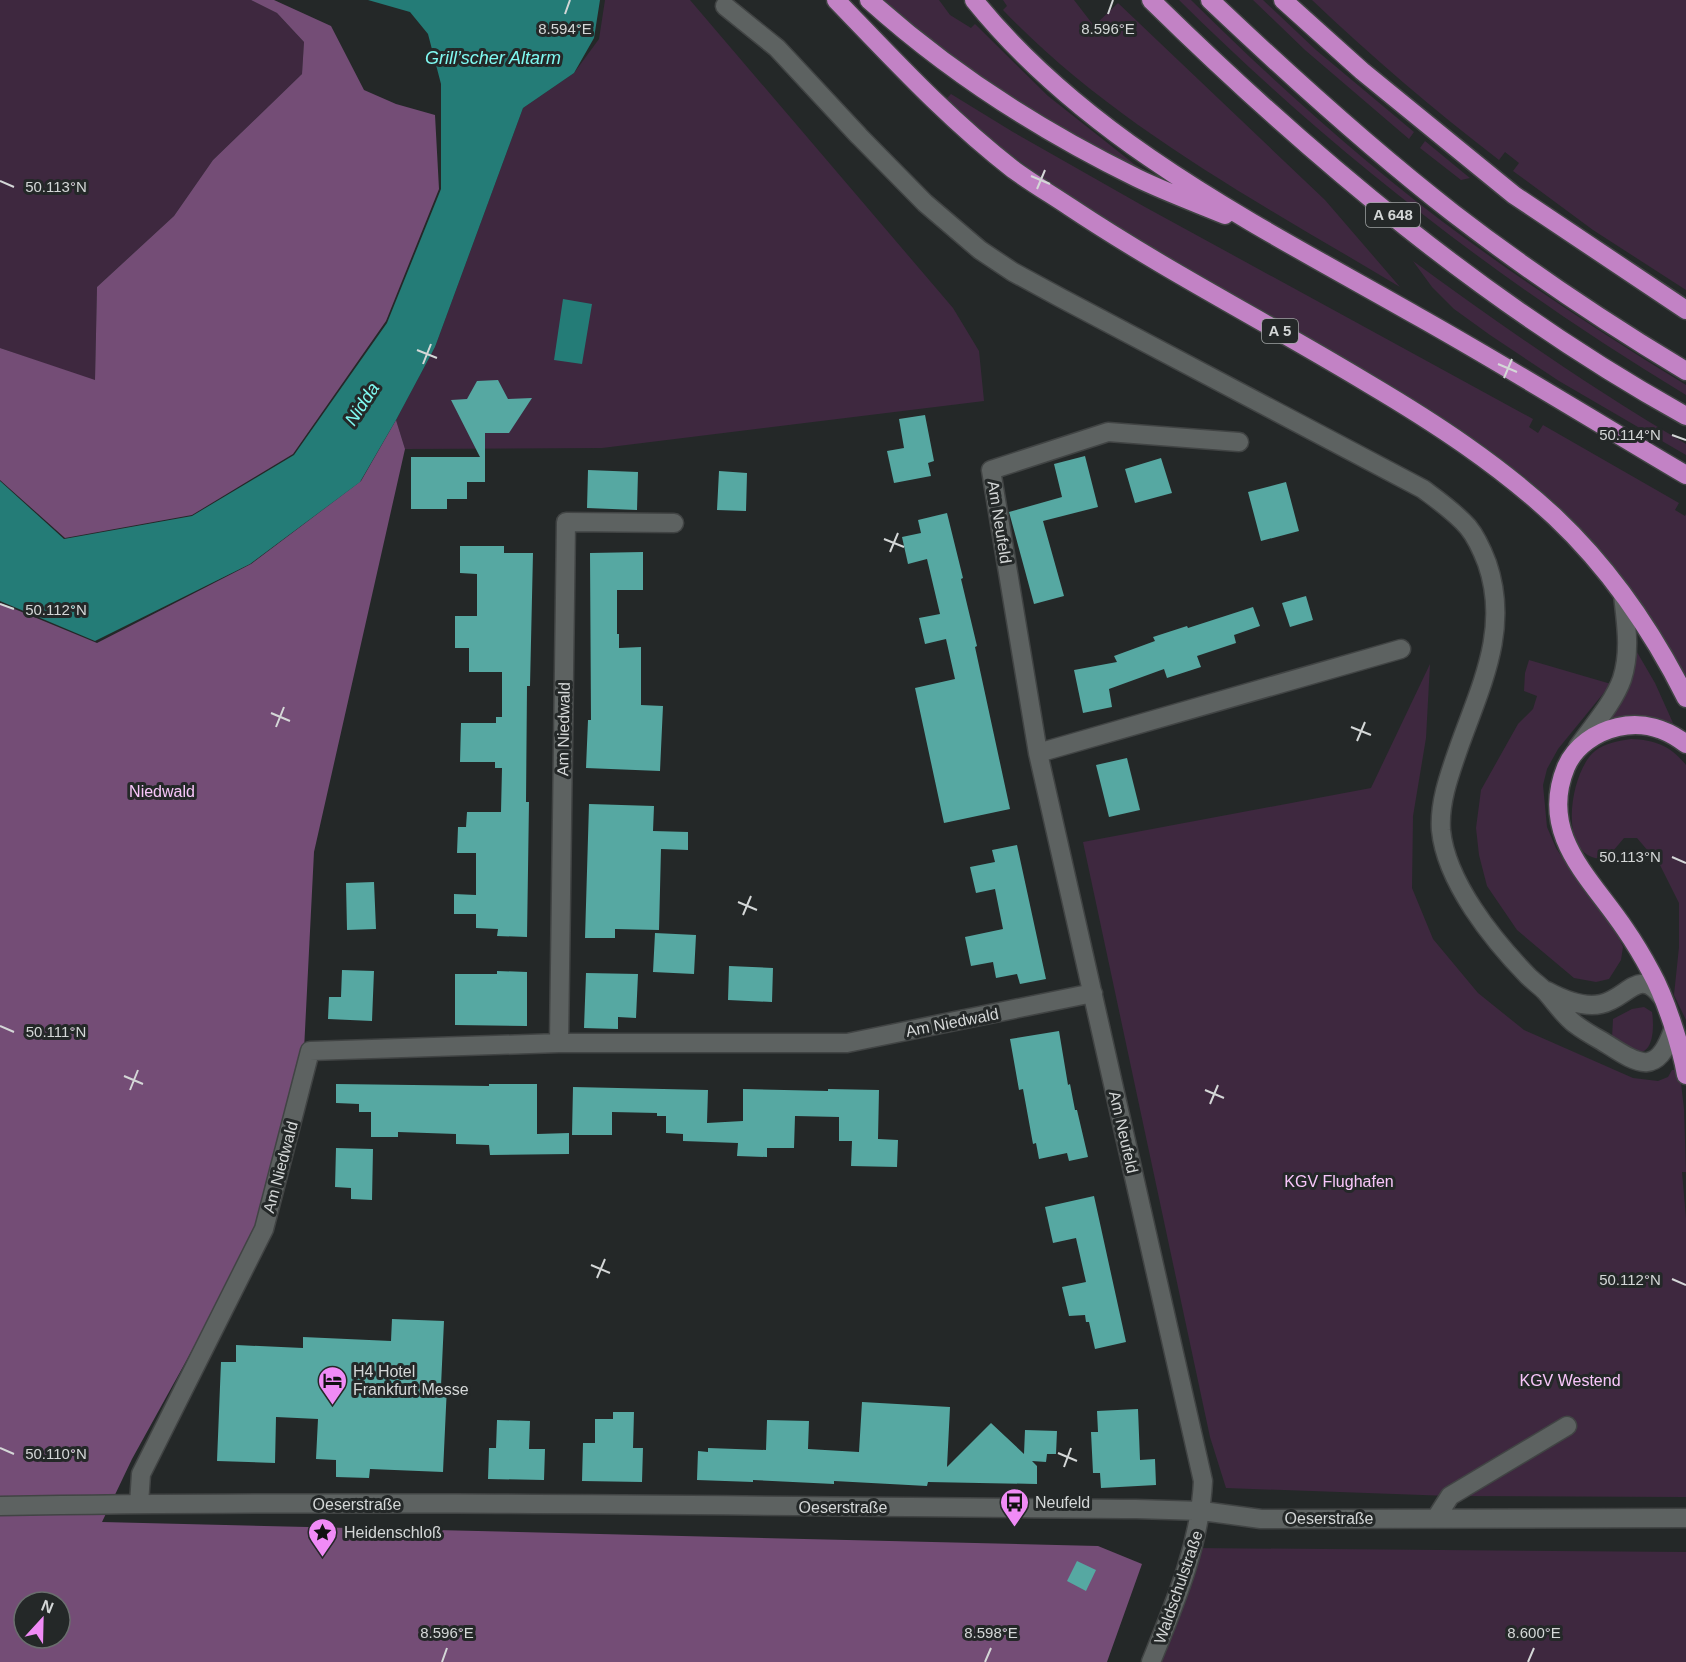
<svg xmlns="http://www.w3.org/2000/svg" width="1686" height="1662" font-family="Helvetica,sans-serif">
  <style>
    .green { fill: #3e283f }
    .forest { fill: #744d76; fill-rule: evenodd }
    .water { fill: #247c77 }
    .building { fill: #56a8a2 }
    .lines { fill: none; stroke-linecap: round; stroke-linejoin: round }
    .minor-casing { stroke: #414444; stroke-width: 21 }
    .highway-casing { stroke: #414444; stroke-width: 21 }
    .minor { stroke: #5d6261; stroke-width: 18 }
    .highway { stroke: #c282c5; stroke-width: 18 }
    .ticks { fill: none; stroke: #d4d7d7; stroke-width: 2 }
    .labels { text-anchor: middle; stroke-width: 6; stroke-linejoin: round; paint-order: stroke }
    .shield { fill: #242828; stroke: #9fa2a2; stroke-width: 1.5 }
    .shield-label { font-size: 15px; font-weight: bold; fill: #d4d7d7 }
    .street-label { font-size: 16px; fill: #d4d7d7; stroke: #242828 }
    .park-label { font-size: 16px; fill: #f8c6fa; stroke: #242828 }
    .poi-label { font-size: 16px; fill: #d4d7d7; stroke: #242828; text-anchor: start }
    .water-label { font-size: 18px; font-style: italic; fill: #80faf2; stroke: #242828 }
    .ticks-label { font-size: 15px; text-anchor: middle; fill: #d4d7d7; stroke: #242828; stroke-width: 6; stroke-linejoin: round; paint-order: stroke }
  </style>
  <rect width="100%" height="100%" fill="#242828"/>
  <path class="green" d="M0 0H251L277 13 304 42 302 74 213 160 174 216 97 287 95 381 0 348Z
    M605 0H690L953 308 979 351 984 401 602 448 405 449 396 420 435 347 523 108 574 73 599 39Z
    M883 0H939L950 15 971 28 975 24 1048 96 1134 164 1151 174 1150 178 1113 160 961 68 881 4Z
    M1003 0H1074L1094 26 1118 3 1325 200 1400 287C1262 204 1115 127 1003 10L1007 6Z
    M1179 0H1191C1277 85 1368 167 1466 239 1537 291 1611 339 1686 385V395C1502 284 1332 152 1179 0Z
    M1253 0H1263L1316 50 1414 132 1409 139 1305 50Z
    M1312 0H1686V290L1593 230 1513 171 1519 163 1505 152 1499 160C1434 110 1372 57 1312 0Z
    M951 94 1013 132 1145 207 1533 419 1529 427 1538 433 1543 425 1679 503 1675 510 1685 516 1686 514V678C1653 614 1609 552 1555 503 1477 432 1383 380 1292 328 1171 260 1048 193 945 100Z
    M1425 141 1465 174 1470 178 1461 180 1420 148Z
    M1413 261C1502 326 1591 388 1686 444V455L1559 381 1490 335 1454 309 1432 287Z
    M1634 647 1655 683 1673 723C1650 716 1632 714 1608 721Z
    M1529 660 1611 684 1558 749 1547 769 1543 785 1547 827 1556 848 1577 880 1614 927 1623 947 1621 960 1609 979 1596 982 1574 978 1517 930 1487 886 1479 855 1476 828 1481 790 1518 724 1533 709 1537 696 1524 691 1525 673Z
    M1430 664 1426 738 1413 816 1412 888 1433 939 1478 993 1524 1030 1633 1078 1658 1081 1668 1077 1672 1070H1678L1680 1074 1684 1109 1686 1172H1682L1686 1218V1497L1450 1496 1226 1488 1210 1437 1083 842 1371 788Z
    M1631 739C1655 740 1671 746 1686 765V1020L1674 995 1679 947V903L1660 865 1637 838H1624L1608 857C1605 857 1598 859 1595 858 1557 848 1572 769 1595 751 1605 743 1619 741 1631 739Z
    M1644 1007 1652 1012C1654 1024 1655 1059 1633 1051 1626 1048 1618 1042 1612 1038L1613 1019 1632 1009Z
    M1195 1548 1686 1552V1662H1153Z"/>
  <path class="forest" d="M251 0H274L331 26 364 90 396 104 435 115 439 189 386 321 293 454 192 515 65 538 0 480V348L95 380 97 287 174 216 213 160 302 74 304 42 277 13Z
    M396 420 405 449 314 852 304 1050 259 1229 132 1459 102 1522 1098 1546 1142 1564 1107 1662H0V603L97 643 251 564 361 481ZM24 1602H60V1638H24Z"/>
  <path class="water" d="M368 0H600L594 38 574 73 523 108 435 347 396 420 360 482 250 564 95 641 0 601V481L64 539 192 516 294 455 387 323 441 189V84L428 34 410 12Z
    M563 299 592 304 582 364 554 360Z"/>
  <path class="building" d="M498 380 508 399 532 398 509 433H485V482H467V499H447V509H411V457H480L451 400 467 399 477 381Z
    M925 415 934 461 928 463 931 476 894 483 887 451 904 448 899 419Z
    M1085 456 1098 507 1043 521 1064 596 1034 604 1009 512 1062 497 1054 464Z
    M1161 458 1172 493 1135 503 1125 469Z
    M588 470 638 472 637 510 587 508Z
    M719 471 747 473 746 511 717 510Z
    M1286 482 1299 531 1261 541 1248 492Z
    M947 513 963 578 961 579 977 646 975 647 1010 809 944 823 915 688 955 679 946 639 925 644 919 618 940 614 927 559 908 564 902 537 921 533 918 520Z
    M460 546H504V553H533L530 686H527L526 802H529L527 937 497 936 498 929 476 928V914H454V894L476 895V853H457L458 827H466L467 812H501L502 768H495V762H460L461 723H496V717H502V672H469V648H455V616H477V574L460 573Z
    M643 552V590H617V634H619V648L641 647V705L663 706 660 771 586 768 588 720H591L590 553Z
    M1306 596 1313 620 1290 627 1282 603Z
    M1253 607 1260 626 1234 635 1236 643 1197 656 1201 667 1167 678 1164 669 1109 689 1112 707 1083 713 1074 670 1117 662 1114 656 1155 641 1153 637 1187 626 1188 628Z
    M1127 758 1140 810 1109 817 1096 765Z
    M589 804 654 806 653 831 688 832V850L661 849 659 930 615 929V938H585Z
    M1017 845 1046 979 1020 984 1017 974 996 978 993 962 971 966 965 937 1003 929 995 889 976 893 970 867 995 862 992 850Z
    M374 882 376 929 347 930 346 883Z
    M655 933 696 935 694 974 653 972Z
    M729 966 773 968 772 1002 728 1000Z
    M342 970 374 971 372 1021 328 1019 329 997H341Z
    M497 971 527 972V1026L455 1025V974H497Z
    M586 973 638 974 636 1018 618 1017V1029L584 1028Z
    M1059 1031 1068 1085 1070 1084 1075 1110H1077L1088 1157 1069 1161 1067 1153 1039 1159 1036 1143 1033 1144 1023 1089 1019 1090 1010 1039Z
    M336 1084 489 1086V1084H537V1134L569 1133V1154L490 1155 489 1145 456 1144V1134L398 1132V1137H371V1112H359V1104L336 1103Z
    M573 1087 708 1090 707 1123 743 1121V1089L828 1091V1089L879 1090 878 1139 898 1140 897 1167 851 1166 852 1141H839V1117L795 1116 794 1148H767V1157L737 1156 738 1143 683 1141V1134L666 1133V1116H657V1113L612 1112V1135H572Z
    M336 1148 373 1149 372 1200 351 1199V1188L335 1187Z
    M1094 1196 1126 1342 1095 1349 1089 1322H1086L1085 1315 1069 1316 1062 1287 1086 1282 1076 1238 1053 1243 1045 1207Z
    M392 1319 444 1321 441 1386H447L443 1472 370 1469 369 1478 336 1477V1460L316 1459 318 1419 276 1417 275 1463 217 1461 221 1362H236V1345L303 1348V1337L391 1341Z
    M862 1402 950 1407 947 1467 991 1423 1024 1454 1025 1430 1057 1431 1056 1454H1047L1046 1462 1032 1461 1037 1466V1484L928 1482 927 1486 834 1481V1484L753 1480V1482L697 1480 698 1451 708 1452V1448L766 1450 767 1420 809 1421 808 1449 859 1452Z
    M1138 1409 1140 1460 1155 1459 1156 1485 1101 1488 1100 1473H1093L1091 1432H1098L1097 1411Z
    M613 1412H634L633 1448H643L642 1482 582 1481 583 1443H595V1419H613Z
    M497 1420 530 1421 529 1449H545L544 1480 488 1479 489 1448H496Z
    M1077 1561 1096 1570 1086 1591 1067 1581Z"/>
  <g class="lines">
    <defs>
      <path id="minor" d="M725 6 777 48 859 136 925 203 980 250 1013 272 1061 298 1423 489C1439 501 1455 512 1468 527 1477 538 1482 550 1487 563 1510 629 1481 685 1459 747 1450 773 1439 802 1441 830 1446 882 1493 940 1528 976 1533 981 1540 986 1545 991 1555 1002 1564 1016 1575 1024 1584 1031 1593 1036 1602 1041 1637 1063 1656 1079 1673 1030
        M1578 747C1592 727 1614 702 1622 679 1631 651 1626 623 1623 595
        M1038 753 1401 649
        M1547 991C1562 999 1583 1008 1601 1004 1628 998 1639 966 1662 997
        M559 1043 566 522 674 523
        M139 1504 141 1474 264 1229 310 1051 559 1043H847L1093 993
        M0 1506C379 1500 758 1506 1136 1509L1202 1511 1261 1519 1686 1518
        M1436 1518 1450 1496 1567 1426
        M1151 1662C1175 1603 1200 1545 1203 1481L1038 753 991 470 1108 432 1239 442"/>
      <path id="highway" d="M836 0C893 59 949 120 1014 170 1032 183 1052 195 1070 207 1166 271 1270 324 1369 384 1435 423 1499 465 1555 517 1609 568 1653 632 1686 698
        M869 0C949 72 1041 131 1137 178 1166 192 1196 203 1225 215
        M974 0C1089 143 1261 227 1417 316 1508 367 1596 422 1686 475
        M1151 0C1312 158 1488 306 1686 416
        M1210 0C1288 74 1368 147 1453 213 1527 270 1606 323 1686 371
        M1283 0 1362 71 1514 195 1686 310
        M1686 744C1667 729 1643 721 1618 727 1596 732 1575 746 1566 767 1538 835 1591 878 1625 929 1634 942 1643 957 1651 972 1665 997 1681 1046 1686 1075"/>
    </defs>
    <use href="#minor" class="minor-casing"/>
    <use href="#highway" class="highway-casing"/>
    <use href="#minor" class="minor"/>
    <use href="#highway" class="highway"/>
  </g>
  <path class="ticks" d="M565 14 570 0M1108 14 1113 0M1031 176 1050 184M0 181 14 187M1037 189 1045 170M417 350 437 358M423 364 431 344M1498 364 1517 372M1504 378 1512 359M1672 435 1686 440M884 539 904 547M890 552 898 533M0 604 14 609M271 713 290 721M276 727 284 707M1351 727 1371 735M1357 741 1365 722M1672 857 1686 863M738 902 757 910M743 915 751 896M0 1026 14 1032M124 1076 143 1084M130 1090 138 1070M1205 1090 1224 1098M1210 1104 1218 1085M591 1265 610 1273M597 1278 605 1259M1672 1279 1686 1285M0 1448 14 1454M1058 1453 1077 1461M1064 1467 1071 1448M442 1662 447 1648M985 1662 991 1648M1528 1662 1534 1648"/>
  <defs>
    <symbol id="hotel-pin" viewBox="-11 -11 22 30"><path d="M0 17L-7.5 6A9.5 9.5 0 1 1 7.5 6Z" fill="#f08bf6" stroke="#242828"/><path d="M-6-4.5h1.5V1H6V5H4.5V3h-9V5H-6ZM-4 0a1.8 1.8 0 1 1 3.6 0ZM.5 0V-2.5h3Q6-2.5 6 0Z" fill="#111"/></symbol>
    <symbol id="bus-pin" viewBox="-11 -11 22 30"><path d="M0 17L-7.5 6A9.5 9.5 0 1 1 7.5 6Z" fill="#f08bf6" stroke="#242828"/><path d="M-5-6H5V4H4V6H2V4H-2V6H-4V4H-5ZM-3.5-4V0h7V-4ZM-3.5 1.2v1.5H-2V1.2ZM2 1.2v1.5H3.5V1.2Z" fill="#111"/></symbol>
    <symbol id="sight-pin" viewBox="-11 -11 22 30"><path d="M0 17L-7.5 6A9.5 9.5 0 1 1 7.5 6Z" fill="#f08bf6" stroke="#242828"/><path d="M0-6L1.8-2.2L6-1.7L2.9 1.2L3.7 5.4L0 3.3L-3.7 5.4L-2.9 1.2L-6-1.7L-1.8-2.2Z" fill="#111"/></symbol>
  </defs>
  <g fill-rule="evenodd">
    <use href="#hotel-pin" x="316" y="1364" width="33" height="45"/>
    <use href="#bus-pin" x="998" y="1486" width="33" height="45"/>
    <use href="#sight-pin" x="306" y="1516" width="33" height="45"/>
  </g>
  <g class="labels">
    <g class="shield">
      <rect x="1366" y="203" width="54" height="24" rx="4.5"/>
      <rect x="1262" y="319" width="36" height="24" rx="4.5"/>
    </g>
    <g class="shield-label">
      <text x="1393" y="220">A 648</text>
      <text x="1280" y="336">A 5</text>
    </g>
    <g class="street-label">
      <text transform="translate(1000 522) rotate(81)" y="6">Am Neufeld</text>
      <text transform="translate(563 729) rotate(-89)" y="6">Am Niedwald</text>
      <text transform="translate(952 1022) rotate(-11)" y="6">Am Niedwald</text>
      <text transform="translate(1124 1132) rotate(77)" y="6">Am Neufeld</text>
      <text transform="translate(280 1167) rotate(-75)" y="6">Am Niedwald</text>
      <text x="357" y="1510">Oeserstraße</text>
      <text x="843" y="1513">Oeserstraße</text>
      <text x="1329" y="1524">Oeserstraße</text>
      <text transform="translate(1178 1587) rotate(-71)" y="6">Waldschulstraße</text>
    </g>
    <g class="park-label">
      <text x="162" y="797">Niedwald</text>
      <text x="1339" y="1187">KGV Flughafen</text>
      <text x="1570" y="1386">KGV Westend</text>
    </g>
    <g class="poi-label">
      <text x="353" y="1377">H4 Hotel<tspan x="353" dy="18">Frankfurt Messe</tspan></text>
      <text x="1035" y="1508">Neufeld</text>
      <text x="344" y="1538">Heidenschloß</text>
    </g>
    <g class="water-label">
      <text x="493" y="64">Grill’scher Altarm</text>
      <text transform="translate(362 404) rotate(-57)" y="6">Nidda</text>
    </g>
  </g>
  <g class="ticks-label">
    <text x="565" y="34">8.594°E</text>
    <text x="1108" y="34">8.596°E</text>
    <text x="56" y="192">50.113°N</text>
    <text x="1630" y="440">50.114°N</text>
    <text x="56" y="615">50.112°N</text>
    <text x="1630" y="862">50.113°N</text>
    <text x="56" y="1037">50.111°N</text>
    <text x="1630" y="1285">50.112°N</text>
    <text x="56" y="1459">50.110°N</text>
    <text x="447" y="1638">8.596°E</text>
    <text x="991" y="1638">8.598°E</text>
    <text x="1534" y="1638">8.600°E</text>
  </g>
  <g transform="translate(42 1620) rotate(22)"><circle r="28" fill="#242828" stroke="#6a6e6e" stroke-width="1.5"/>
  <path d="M0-4.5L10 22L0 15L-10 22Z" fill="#f08bf6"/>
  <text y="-9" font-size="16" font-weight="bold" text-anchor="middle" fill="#d4d7d7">N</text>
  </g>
</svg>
